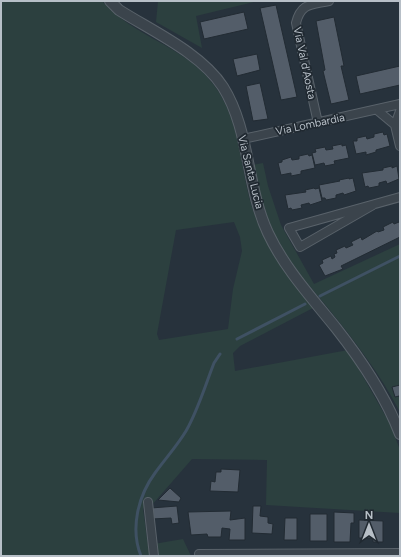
<svg xmlns="http://www.w3.org/2000/svg" width="401" height="557" font-family="Figtree,sans-serif">
  <style>
    .green { fill: #2c403f; fill-rule: evenodd }
    .lines { fill: none; stroke-linecap: round; stroke-linejoin: round }
    .stream { stroke: #3f5163; stroke-width: 3 }
    .building { fill: #535d69; stroke: #222b33 }
    .minor-casing { stroke: #59626a; stroke-width: 10 }
    .tertiary-casing { stroke: #59626a; stroke-width: 12 }
    .minor { stroke: #3b444c; stroke-width: 8 }
    .tertiary { stroke: #3b444c; stroke-width: 10 }
    .labels { text-anchor: middle; stroke-width: 3.5; stroke-linejoin: round; paint-order: stroke }
    .street-label { font-size: 11px; fill: #b7bfc7; stroke: #202931 }
  </style>
  <rect width="100%" height="100%" fill="#27323c"/>
  <path class="green" d="M1 1H102C133 37 185 46 213 84 242 121 239 170 254 213 266 249 290 279 313 308L240 346 233 353 235 371 348 350 390 424 400 450V513L266 505 267 460 192 459 151 506 146 505 143 509 148 545 183 539 191 556H1ZM234 222 240 237 242 251 233 289 228 329 159 340 157 334 176 230Z
    M158 1H258L196 16 202 48 156 22Z
    M263 163 268 186 281 225 314 284 400 244V412C380 374 355 341 328 308 311 287 293 268 280 245 266 220 259 193 253 165Z"/>
  <g class="lines">
    <path class="stream" d="M320 296 400 256
      M237 339 305 304
      M141 556C130 529 138 496 155 473 165 459 177 446 186 431 198 410 205 386 214 363L220 354"/>
  </g>
  <path class="building" d="M276 5 297 97 281 100 260 8Z
    M244 12 248 29 204 39 200 22Z
    M334 17 344 66H341L349 100 331 104 323 71 325 70 316 21Z
    M257 54 260 70 237 76 233 59Z
    M400 66V85L360 94 356 76Z
    M260 83 268 119 253 121 246 86Z
    M383 132 384 135 387 134 390 146 376 150V152L366 155V152L356 154 353 141H357V138L366 136 367 139 374 137V134Z
    M342 144V146L346 145 349 158 334 161 335 164 325 166 324 163 315 165 312 153 316 152 315 149 325 147 326 150 333 149 332 146Z
    M308 154 309 156 312 155 315 168 301 171V174L291 176V173L281 175 278 163 282 162V160L291 157 292 160 299 159V156Z
    M392 166V168L397 166 399 179 387 184 386 181 379 183V186L369 188 368 186 365 187 362 173 383 170V168Z
    M349 178V179L353 178 356 191 344 195 343 193 336 195V198L326 200 325 198H322L319 185 340 181 339 180Z
    M314 188 315 189 319 188 322 201 310 205 309 203 301 205 302 208 292 210 291 208 288 209 285 195 306 192 305 190Z
    M393 222 394 224 399 222 400 224V237L341 266 343 269 325 276 319 265 323 263 322 260 331 256 332 259 335 257 334 254 337 253 336 250 345 246 346 248 353 245 351 242 361 237 362 240 377 231 378 232 384 230 383 227Z
    M400 385V399L399 396 395 397 392 387Z
    M221 469 240 470 238 492 210 491 211 481 215 482 216 472H221Z
    M170 488 181 498 179 502 158 500Z
    M177 506 179 523 172 524 171 518 152 519 151 508Z
    M253 506H261L260 516 268 517V523L273 524 272 534 252 533Z
    M231 511 230 520 245 518V540H229L230 529 222 528 221 537H208L207 534 191 535 188 512Z
    M334 512 354 513V523H351L350 542H334Z
    M310 514H327V541H310Z
    M285 518H297V540H284Z
    M359 520 383 521V542H373V538H359Z"/>
  <g class="lines">
    <defs>
      <path id="minor" d="M377 110 395 125
        M400 111 395 125 400 146
        M318 123 296 23C301 3 311 5 329 1
        M243 139 400 104
        M373 205 300 247 289 228 400 197
        M148 502 154 556
        M199 554 400 553"/>
      <path id="tertiary" d="M110 1 119 10C152 31 201 53 223 87 250 130 246 186 268 233 285 269 312 298 336 328 362 361 385 395 400 434"/>
    </defs>
    <use href="#minor" class="minor-casing"/>
    <use href="#tertiary" class="tertiary-casing"/>
    <use href="#minor" class="minor"/>
    <use href="#tertiary" class="tertiary"/>
  </g>
  <g class="labels">
    <g class="street-label">
      <text transform="translate(305 63) rotate(78)" y="4">Via Val d'Aosta</text>
      <text transform="translate(310 124) rotate(-12)" y="4">Via Lombardia</text>
      <text transform="translate(251 172) rotate(76)" y="4">Via Santa Lucia</text>
    </g>
  </g>
  <rect width="401" height="557" fill="none" stroke="#b7bfc7" stroke-width="4"/>
  <g transform="translate(369 525)" stroke="#202931" stroke-width="3" paint-order="stroke">
  <path d="M0-3L7 15L0 10L-7 15Z" fill="#b7bfc7"/>
  <text y="-6" font-size="11" font-weight="bold" text-anchor="middle" fill="#b7bfc7">N</text>
  </g>
</svg>
